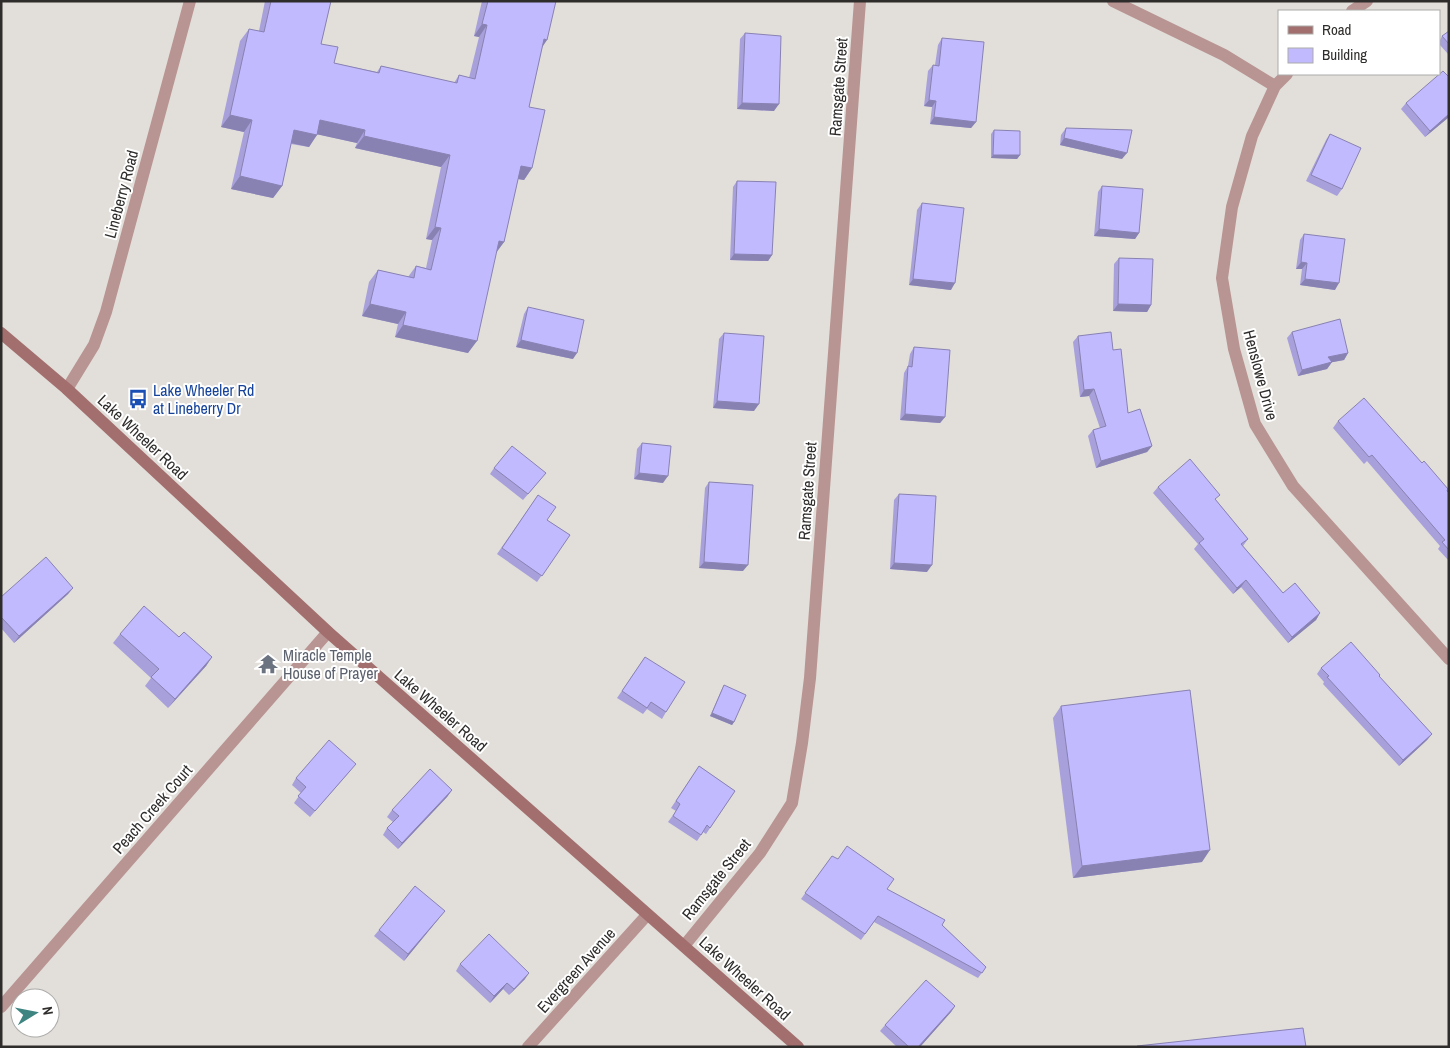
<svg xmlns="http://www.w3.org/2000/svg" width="1450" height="1048" font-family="'Archivo Narrow',sans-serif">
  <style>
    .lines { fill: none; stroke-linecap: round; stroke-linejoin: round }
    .minor { stroke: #b89492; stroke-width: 12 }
    .tertiary { stroke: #b89492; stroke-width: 12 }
    .secondary { stroke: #a26f6e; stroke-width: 12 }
    .wall { fill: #a7a0db }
    .shaded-wall { fill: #8882b2 }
    .building { fill: #c2baff; stroke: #8882b2 }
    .labels { text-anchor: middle; stroke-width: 4; stroke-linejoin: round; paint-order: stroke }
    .street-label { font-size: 16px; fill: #2f2d2b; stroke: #fff }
    .transit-label { font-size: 16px; fill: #164399; stroke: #fff; text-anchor: start }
    .worship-label { font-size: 16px; fill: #5b616d; stroke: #fff; text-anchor: start }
  </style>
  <rect width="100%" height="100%" fill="#e2ded9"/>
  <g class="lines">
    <path class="minor" d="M1113 1 1224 55 1275 86
      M1352 11 1367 1
      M1287 74 1275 86 1252 136 1232 207 1222 278 1234 349 1255 424 1293 486 1449 659
      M684 946 760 853 792 803 802 743 810 678 860 1
      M1 1007 328 632
      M528 1047 647 915"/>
    <path class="tertiary" d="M67 389 94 345 106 312 190 1"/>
    <path class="secondary" d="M1 333 67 389 328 632 798 1047"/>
  </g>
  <path class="wall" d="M265 1H331L321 44 334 63 377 72 381 66 454 83 459 75 469 78 479 37 474 36 482 1H556L542 48 529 107 532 168 524 180 518 179 504 242 496 253 468 353 395 337 398 324 362 316 369 282 378 270 408 277 416 266 426 268 432 240 426 239 441 167 355 148 357 143 317 134 309 147 291 144 282 186 273 198 231 189 244 132 221 127 240 41 249 29 259 31Z
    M1449 31V55L1439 44V42L1442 36Z
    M745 33 774 111 737 109 740 39Z
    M942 38 976 122 971 128 930 124 932 107 924 106 928 71 933 65H935L938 45Z
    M1406 103 1449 117 1425 137 1401 109Z
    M1066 128 1122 159 1060 145 1061 135Z
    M994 130 1020 155 1017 159 991 158V134Z
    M1330 134 1342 189 1337 196 1306 181 1326 140Z
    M737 181 772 255 768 261 730 260 733 187Z
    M1102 186 1139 233 1135 239 1094 236 1098 192Z
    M922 203 951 290 909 285 917 210Z
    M1304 234 1335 290 1300 285 1302 269H1296L1300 240Z
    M1119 258 1151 305 1147 312 1113 311 1114 264Z
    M528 307 573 359 516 347 524 314Z
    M1292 332 1348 353 1344 360 1332 362 1327 369 1298 376 1287 338Z
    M724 333 754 411 713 408 719 339Z
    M1078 336 1113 350 1128 413 1152 446 1147 452 1096 468 1088 436 1093 430 1100 428 1089 396 1080 397 1073 342Z
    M914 347 945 417 940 423 900 420 904 373 908 366 910 354Z
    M1338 421 1422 463 1448 489 1447 491 1449 493V561L1438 549 1440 546 1367 461 1364 464 1333 428Z
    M642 443 663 483 634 479 637 449Z
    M494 468 541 479 523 500 490 474Z
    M709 482 743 571 699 568 705 488Z
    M1158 487 1216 500 1248 539 1243 546 1283 593 1320 613 1316 620 1288 643 1241 587 1233 594 1194 549 1198 544 1153 493Z
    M899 494 927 572 890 569 894 500Z
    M538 495 547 520 570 535 537 582 497 554Z
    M73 588 68 594 14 643 1 628V597Z
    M120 634 179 637 212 657 206 666 168 708 145 686 151 678 113 643Z
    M645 657 666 712 662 719 647 709 643 714 617 698Z
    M1321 668 1379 677 1432 734 1427 740 1399 766 1323 684 1324 682 1317 674Z
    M724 685 734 722 732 725 710 716 722 689Z
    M1061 706 1202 862 1073 878 1053 718Z
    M699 766 735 791 706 834 703 832 697 841 668 822 676 811 671 808Z
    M351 770 310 817 294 803 301 793 292 785 296 778Z
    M452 790 447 797 398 849 383 835 387 828 393 822 387 817 392 810Z
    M832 856 887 889 942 925 986 967 978 978 874 922 861 940 801 899Z
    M445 911 404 961 374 936 379 930Z
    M460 964 525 979 509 995 503 989 490 1003 456 971Z
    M955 1006 951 1012 920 1047H897L880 1031 885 1025Z"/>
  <path class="shaded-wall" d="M482 24 487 25 479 37 474 36Z
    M544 39 547 40 539 52Z
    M929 100 936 101 932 107 924 106Z
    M742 103 779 104 774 111 737 109Z
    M1449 114V117L1425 137 1430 131Z
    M230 115 252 120 244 132 221 127Z
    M934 117 976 122 971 128 930 124Z
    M320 120 365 130 357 143 311 133Z
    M294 130 317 135 309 147 286 142Z
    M364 136 450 155 441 167 355 148Z
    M1064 138 1127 153 1122 159 1060 145Z
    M993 155H1020L1017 159 991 158Z
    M521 166 532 168 524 180 512 178Z
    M240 176 282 186 273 198 231 189Z
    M435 227 441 228 432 240 426 239Z
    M1099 229 1139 233 1135 239 1094 236Z
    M499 241 504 242 495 254Z
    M734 254 772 255 768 261 730 260Z
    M1301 262 1307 263 1302 269H1296Z
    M913 279 955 283 951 290 909 285Z
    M1305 279 1339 283 1335 290 1300 285Z
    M370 304 406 312 398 324 362 316Z
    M1118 304 1151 305 1147 312 1113 311Z
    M403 325 477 341 468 353 395 337Z
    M521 340 577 353 573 359 516 347Z
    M1348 353 1344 360 1323 364 1328 357Z
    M1332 362 1327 369 1298 376 1302 370Z
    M1094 389 1089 396 1080 397 1084 390Z
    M717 401 759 404 754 411 713 408Z
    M905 414 945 417 940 423 900 420Z
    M1152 446 1147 452 1096 468 1101 461Z
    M639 473 668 476 663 483 634 479Z
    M704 562 748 565 743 571 699 568Z
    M894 563 932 565 927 572 890 569Z
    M1246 580 1241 587 1233 594 1237 588Z
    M73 588 68 594 14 643 19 636Z
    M1320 613 1316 620 1288 643 1292 637Z
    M212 657 206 666 168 708 175 699Z
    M712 713 734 722 732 725 710 716Z
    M1432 734 1427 740 1399 766 1403 760Z
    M452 790 447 797 398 849 402 843Z
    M1210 850 1202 862 1073 878 1082 866Z
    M445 911 440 917 404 961 408 954Z
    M529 973 525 979 509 995 514 989Z
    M507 983 503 989 490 1003 494 996Z
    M955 1006 951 1012 920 1047H918Z"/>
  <path class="building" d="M271 1H331L321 44 338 47 334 63 379 73 381 66 457 83 459 75 475 79 487 25 482 24 488 1H556L547 40 544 39 529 107 545 110 532 168 521 166 504 242 499 241 477 341 403 325 406 312 370 304 378 270 414 278 416 266 431 270 441 228 435 227 450 155 364 136 365 130 320 120 317 135 294 130 282 186 240 176 252 120 230 115 249 29 264 32Z
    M1449 31V44L1442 36Z
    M745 33 781 36 779 104 742 103Z
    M942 38 984 42 976 122 934 117 936 101 929 100 933 65 939 66Z
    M1443 71 1449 77V114L1430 131 1406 103Z
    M1066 128 1132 130 1127 153 1064 138Z
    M994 130 1020 131V155H993Z
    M1330 134 1361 148 1342 189 1311 175Z
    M737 181 776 182 772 255 734 254Z
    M1102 186 1143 189 1139 233 1099 229Z
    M922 203 964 208 955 283 913 279Z
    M1304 234 1345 239 1339 283 1305 279 1307 263 1301 262Z
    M1119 258 1153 259 1151 305 1118 304Z
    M528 307 584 320 577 353 521 340Z
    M1340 319 1348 353 1328 357 1332 362 1302 370 1292 332Z
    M1111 332 1113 350 1121 349 1128 413 1140 409 1152 446 1101 461 1093 430 1106 426 1094 389 1084 390 1078 336Z
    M724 333 764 336 759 404 717 401Z
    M914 347 950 350 945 417 905 414 908 366 912 367Z
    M1364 398 1422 463 1424 461 1448 489 1447 491 1449 493V550L1442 542 1445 540 1372 455 1369 457 1338 421Z
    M642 443 671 446 668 476 639 473Z
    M512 446 546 473 528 494 494 468Z
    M1190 459 1220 495 1215 499 1248 539 1241 544 1283 593 1295 583 1320 613 1292 637 1246 580 1237 588 1199 543 1204 539 1158 487Z
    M709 482 753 485 748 565 704 562Z
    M899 494 936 496 932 565 894 563Z
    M538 495 556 507 547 520 570 535 542 576 502 548Z
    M46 557 73 588 19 636 1 617V597Z
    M144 606 179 637 184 632 212 657 175 699 151 677 159 669 120 634Z
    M1351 642 1380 675 1379 676 1432 734 1403 760 1327 677 1329 676 1321 668Z
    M645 657 685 682 666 712 651 702 647 708 622 691Z
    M724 685 746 695 734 722 712 713Z
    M1190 690 1210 850 1082 866 1061 706Z
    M329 740 356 764 315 811 298 796 306 787 296 778Z
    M699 766 735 791 710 828 707 825 701 835 673 816 680 804 676 801Z
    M430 769 452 790 402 843 387 828 399 816 392 810Z
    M847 846 894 879 887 889 945 920 942 925 986 967 982 973 878 916 865 934 805 893 832 856 838 859Z
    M415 886 445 911 408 954 379 930Z
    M489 934 529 973 514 989 507 983 494 996 460 964Z
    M926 980 955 1006 918 1047H909L885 1025Z
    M1303 1028 1306 1047H1137V1046Z"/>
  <defs>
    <symbol id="bus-bare" viewBox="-9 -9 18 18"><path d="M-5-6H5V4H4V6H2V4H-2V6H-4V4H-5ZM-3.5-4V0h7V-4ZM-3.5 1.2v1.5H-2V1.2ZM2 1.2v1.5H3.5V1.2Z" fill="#1a4fb4" stroke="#fff" stroke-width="2.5" paint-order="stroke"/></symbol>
    <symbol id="temple-bare" viewBox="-9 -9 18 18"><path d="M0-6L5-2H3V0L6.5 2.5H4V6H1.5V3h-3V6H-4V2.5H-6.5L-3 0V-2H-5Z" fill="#6b7280" stroke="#fff" stroke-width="2.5" paint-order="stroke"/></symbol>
  </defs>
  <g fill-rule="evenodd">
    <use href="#bus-bare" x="124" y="385" width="28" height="28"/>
    <use href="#temple-bare" x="254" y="650" width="28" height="28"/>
  </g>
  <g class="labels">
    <g class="street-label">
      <text transform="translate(838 87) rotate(-86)" y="6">Ramsgate Street</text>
      <text transform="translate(121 194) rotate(-75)" y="6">Lineberry Road</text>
      <text transform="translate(1261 375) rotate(75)" y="6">Henslowe Drive</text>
      <text transform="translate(143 437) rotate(43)" y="6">Lake Wheeler Road</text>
      <text transform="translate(807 491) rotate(-86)" y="6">Ramsgate Street</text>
      <text transform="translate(441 710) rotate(41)" y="6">Lake Wheeler Road</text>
      <text transform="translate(152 809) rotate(-49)" y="6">Peach Creek Court</text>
      <text transform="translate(716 879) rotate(-51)" y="6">Ramsgate Street</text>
      <text transform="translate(576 970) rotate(-48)" y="6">Evergreen Avenue</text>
      <text transform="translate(745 978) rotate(42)" y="6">Lake Wheeler Road</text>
    </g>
    <g class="transit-label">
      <text x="153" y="396">Lake Wheeler Rd<tspan x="153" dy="18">at Lineberry Dr</tspan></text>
    </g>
    <g class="worship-label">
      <text x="283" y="661">Miracle Temple<tspan x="283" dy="18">House of Prayer</tspan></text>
    </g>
  </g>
  <rect width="1450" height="1048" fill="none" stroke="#2f2d2b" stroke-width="5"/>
  <rect x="1278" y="10" width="162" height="65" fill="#ffffff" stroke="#acabaa"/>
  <rect x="1288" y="26" width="25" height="8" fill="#a26f6e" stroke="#acabaa"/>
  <text x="1322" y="35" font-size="15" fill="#2f2d2b">Road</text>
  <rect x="1288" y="48" width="25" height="15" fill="#c2baff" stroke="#acabaa"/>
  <text x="1322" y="60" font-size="15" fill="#2f2d2b">Building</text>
  <g transform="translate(35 1013) rotate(80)"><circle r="24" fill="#ffffff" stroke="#acabaa"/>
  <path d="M0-4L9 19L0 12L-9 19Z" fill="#3e8581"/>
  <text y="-8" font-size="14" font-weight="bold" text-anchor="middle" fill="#2f2d2b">N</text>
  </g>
</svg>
